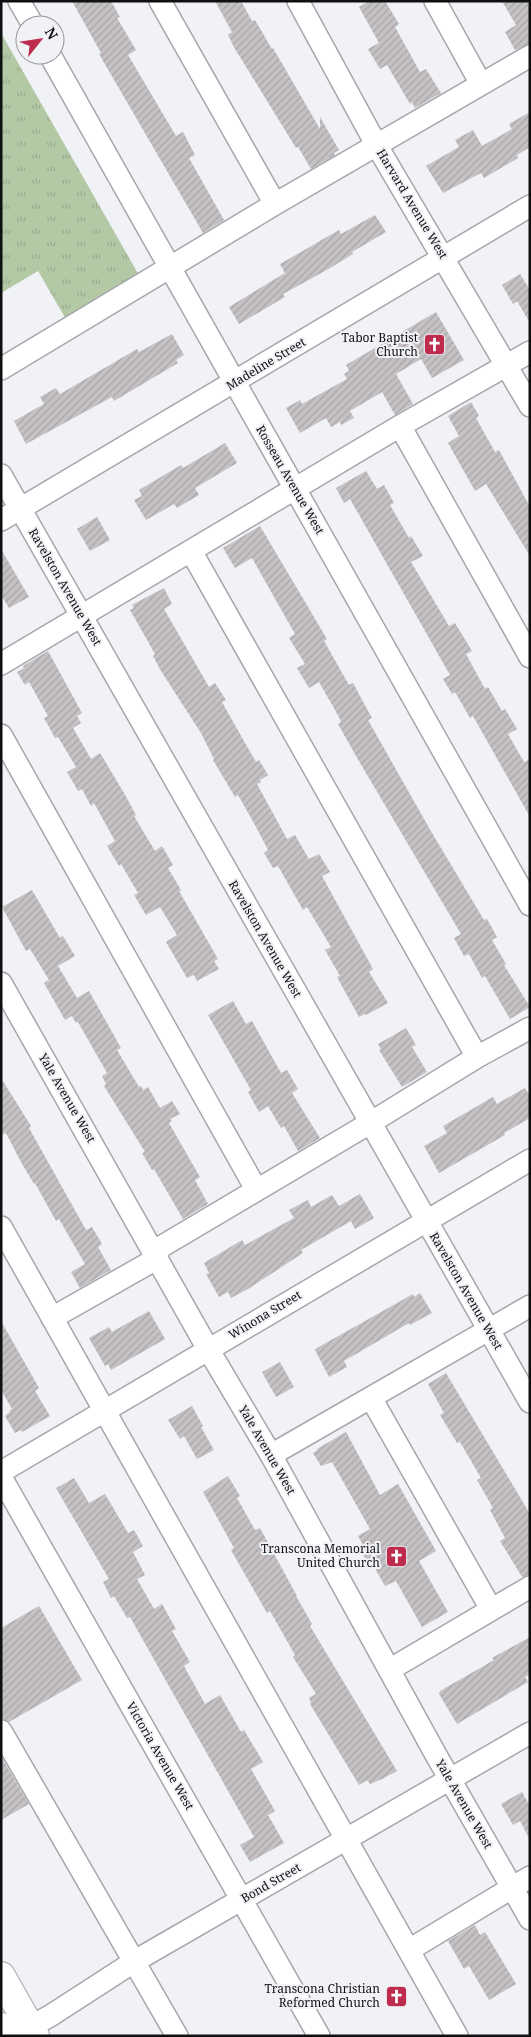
<svg xmlns="http://www.w3.org/2000/svg" width="531" height="2037" font-family="'Noto Serif',serif">
  <style>
    .park { fill: url(#park-tufts) }
    .building { fill: url(#building-hatch) }
    .lines { fill: none; stroke-linecap: round; stroke-linejoin: round }
    .minor-casing { stroke: #a6a7ac; stroke-width: 24 }
    .major-casing { stroke: #a6a7ac; stroke-width: 30 }
    .minor { stroke: #fff; stroke-width: 21 }
    .major { stroke: #fff; stroke-width: 28 }
    .labels { text-anchor: middle; stroke-width: 4; stroke-linejoin: round; paint-order: stroke }
    .street-label { font-size: 12px; fill: #0f1011; stroke: #f0f2f6 }
    .poi-label { font-size: 12px; fill: #0f1011; stroke: #f0f2f6; text-anchor: end }
  </style>
  <defs>
    <pattern id="park-tufts" width="24" height="20" patternUnits="userSpaceOnUse" patternTransform="scale(1.25)"><rect width="24" height="20" fill="#b3c9a6"/><path d="M3 7l-1-3M5 7V3M7 7l1-3M15 17l-1-3M17 17v-4M19 17l1-3" fill="none" stroke="#99ac8e"/></pattern>
    <pattern id="building-hatch" width="6" height="6" patternUnits="userSpaceOnUse" patternTransform="scale(1.25)"><rect width="6" height="6" fill="#c5c1c4"/><path d="M-1 1l2-2M0 6l6-6M5 7l2-2" fill="none" stroke="#a8a5a7"/></pattern>
  </defs>
  <rect width="100%" height="100%" fill="#f0f2f6"/>
  <path class="park" d="M1 33 140 277 67 321 38 271 1 293Z"/>
  <path class="building" d="M72 1H111L120 17 117 18 136 50 128 55 176 136 183 132 195 155 189 158 224 220 203 233 99 54 101 53Z
    M215 1H241L252 21 255 20 272 49 273 48 320 129V117L339 150 334 153 335 155 311 169 298 147 296 148 235 49 228 35 232 32Z
    M369 1H385L399 24 395 27 420 72 426 69 441 93 415 108 412 102 410 104 387 65 380 69 368 49 379 43 359 7Z
    M502 1H527L530 7V44L515 50 505 32 516 25Z
    M530 112V147L517 155 518 158 484 178 481 173 443 193 426 166 459 147 455 140 473 130 482 146 512 129 509 124Z
    M375 215 386 232 352 252 353 254 325 271 283 294 285 297 239 324 229 307 285 273 280 264 339 230 341 234Z
    M520 274 530 290V323L517 301 513 304 502 285Z
    M436 312 464 360 432 378 421 359 396 374 413 404 395 415 382 392 350 411 354 418 341 425 340 422 331 427 326 418 300 433 286 408 300 400 302 404 347 379 344 374 349 371 346 365Z
    M172 334 184 355 176 360 178 363 114 401 112 397 26 444 14 421 44 404 40 397 56 388 60 394 137 349 139 352Z
    M471 402 479 416 476 418 495 452 499 450 530 507V556L486 484 475 491 448 443 459 436 448 416Z
    M225 443 237 463 195 488 199 495 177 508 174 504 146 520 134 500 142 496 139 490 181 465 183 468Z
    M366 471 377 489 384 485 394 503 390 505 409 538 411 536 423 556 411 562 449 626 455 623 472 651 466 654 485 689 488 687 502 711 505 709 517 729 508 734 524 762 530 759V817L473 716 470 718 455 692 452 694 443 679 450 675 350 499 344 503 336 488Z
    M97 517 110 540 90 551 77 529Z
    M260 526 327 639 324 641 349 685 353 683 361 698 372 718 368 720 432 833 484 920 487 919 497 937 492 940 506 964 504 965 530 1007 510 1019 485 976 482 978 469 954 464 956 454 938 461 934 356 756 338 724 341 722 339 717 319 682 309 688 297 668 305 664 289 638 295 634 252 558 235 568 223 548Z
    M1 549 29 597 9 608 1 595Z
    M164 588 172 604 164 609 209 687 215 683 226 700 222 702 236 727 256 762 259 760 268 775 260 780 261 782 257 784 287 839 295 835 309 859 319 854 330 872 322 876 373 969 369 972 388 1003 366 1015 365 1014 359 1017 337 977 340 976 325 950 331 947 307 907 303 910 278 866 273 868 264 853 268 850 255 825 238 795 235 797 213 760 214 759 201 733 161 671 153 656 155 654 130 610 134 608 132 605Z
    M48 651 82 713 77 716 81 723 73 728 91 759 100 753 124 793 136 815 134 816 155 851 162 846 173 865 168 868 181 890 179 891 218 959 214 961 219 969 197 981 194 975 187 978 166 942 177 935 160 907 146 915 134 895 138 893 121 864 119 866 107 846 115 841 94 803 91 806 82 789 78 791 67 772 76 767 58 737 55 738 44 718 48 716 29 682 25 685 17 672 24 668 23 666Z
    M32 890 60 938 63 936 75 956 58 966 77 998 89 991 121 1048 117 1050 139 1087 141 1086 143 1090 148 1087 160 1108 172 1101 180 1114 170 1119 172 1121 169 1123 200 1177 195 1180 208 1204 183 1219 154 1169 152 1170 142 1153 145 1152 104 1086 106 1084 102 1076 107 1073 78 1022 76 1023 72 1016 65 1020 44 983 49 980 30 949 26 951 2 907Z
    M233 1001 246 1024 252 1021 281 1073 287 1070 298 1089 292 1093 320 1138 298 1151 284 1126 281 1128 268 1106 259 1112 248 1092 251 1090 208 1015Z
    M406 1028 416 1045 412 1047 427 1072 402 1087 379 1050 381 1049 378 1044Z
    M1 1078 31 1126 29 1128 86 1230 92 1227 102 1244 98 1247 111 1270 80 1288 71 1272 85 1264 59 1219 56 1221 35 1183 34 1184 21 1162 6 1133 1 1135Z
    M525 1088 530 1096V1118L504 1133 505 1135 439 1173 424 1146 447 1133 443 1126 493 1097 497 1104Z
    M360 1194 374 1218 355 1229 351 1221 301 1250 303 1253 248 1289 231 1298 228 1292 219 1297 206 1274 209 1273 204 1263 242 1240 245 1245 294 1218 289 1210 308 1200 311 1207 332 1195 339 1206Z
    M420 1293 432 1313 410 1325 409 1323 344 1361 347 1367 329 1377 315 1350 317 1348 413 1294 414 1297Z
    M149 1311 165 1339 111 1370 108 1364 105 1366 89 1338 109 1327 112 1332Z
    M1 1321 39 1388 35 1391 50 1416 22 1432 21 1430 15 1433 5 1416 10 1412 9 1411 12 1409 1 1390Z
    M280 1362 294 1387 276 1397 262 1372Z
    M446 1373 530 1514V1575L522 1577 500 1541 505 1538 490 1510 493 1508 477 1480 481 1478 460 1442 457 1443 440 1415 444 1413 428 1384Z
    M192 1406 203 1426 201 1427 214 1450 197 1459 184 1436 180 1439 168 1420Z
    M346 1432 380 1495 398 1484 436 1551 419 1561 448 1612 422 1627 396 1581 385 1586 373 1565 370 1567 359 1547 363 1545 358 1536 370 1529 332 1462 321 1466 313 1453 318 1450 317 1449Z
    M228 1476 240 1496 237 1498 255 1530 260 1528 279 1563 297 1596H296L312 1624 310 1626 397 1771 382 1779 370 1784 367 1780 359 1785 310 1704 311 1702 309 1698 316 1694 293 1657 295 1655 270 1611 267 1613 231 1550 234 1548 203 1492Z
    M74 1478 89 1503 105 1494 128 1533 134 1530 143 1546 133 1552 145 1575 137 1579 154 1609 162 1604 176 1629 172 1631 190 1662 184 1666 205 1704 220 1695 241 1732 244 1730 263 1762 251 1769 275 1811 268 1815 284 1843 250 1862 240 1845 254 1837 130 1617 127 1618 114 1596 111 1598 103 1582 109 1579 56 1488Z
    M39 1606 82 1680 9 1722 1 1719V1628Z
    M530 1637V1674L525 1677 528 1682 457 1724 439 1694 440 1691 494 1660 492 1658Z
    M1 1756 29 1804 1 1820Z
    M522 1792 530 1806V1840L520 1821 513 1825 501 1804Z
    M475 1925 480 1935 485 1932 516 1984 489 2000 469 1966 464 1969 448 1941Z"/>
  <g class="lines">
    <defs>
      <path id="minor" d="M19 1 33 25
        M160 1 275 204
        M298 1 377 146 530 406
        M435 1 481 84
        M50 55 530 905
        M1 369 275 204 530 56
        M400 426 530 657
        M1 475 530 1402
        M1 520 530 206
        M191 551 477 1057
        M1 664 400 426 530 352
        M1 735 256 1189
        M1 983 208 1349 271 1455 436 1755 530 1919
        M1 1227 457 2036
        M154 1251 370 1123 477 1057 530 1028
        M52 1318 158 1258
        M371 1398 491 1609
        M271 1455 530 1306
        M1 1472 530 1160
        M1 1477 319 2036
        M389 1670 530 1587
        M1 1731 177 2036
        M409 1950 530 1877
        M17 2034 50 2016 135 1961 530 1733"/>
      <path id="major" d="M1 1976 35 2036
        M1 2027 7 2036"/>
    </defs>
    <use href="#minor" class="minor-casing"/>
    <use href="#major" class="major-casing"/>
    <use href="#minor" class="minor"/>
    <use href="#major" class="major"/>
  </g>
  <defs>
    <symbol id="church-square" viewBox="-11 -11 22 22"><rect x="-9" y="-9" width="18" height="18" rx="4" fill="#bd2c4c" stroke="#f0f2f6"/><path d="M-1.2-6h2.4v3.5h3.3v2.4h-3.3V6h-2.4V-.1h-3.3v-2.4h3.3Z" fill="#fff"/></symbol>
  </defs>
  <g fill-rule="evenodd">
    <use href="#church-square" x="422" y="332" width="25" height="25"/>
    <use href="#church-square" x="384" y="1544" width="25" height="25"/>
    <use href="#church-square" x="384" y="1984" width="25" height="25"/>
  </g>
  <g class="labels">
    <g class="street-label">
      <text transform="translate(412 204) rotate(59)" y="4">Harvard Avenue West</text>
      <text transform="translate(266 364) rotate(-31)" y="4">Madeline Street</text>
      <text transform="translate(290 480) rotate(60)" y="4">Rosseau Avenue West</text>
      <text transform="translate(65 587) rotate(60)" y="4">Ravelston Avenue West</text>
      <text transform="translate(265 939) rotate(60)" y="4">Ravelston Avenue West</text>
      <text transform="translate(67 1098) rotate(60)" y="4">Yale Avenue West</text>
      <text transform="translate(466 1291) rotate(60)" y="4">Ravelston Avenue West</text>
      <text transform="translate(265 1315) rotate(-31)" y="4">Winona Street</text>
      <text transform="translate(267 1450) rotate(60)" y="4">Yale Avenue West</text>
      <text transform="translate(160 1756) rotate(60)" y="4">Victoria Avenue West</text>
      <text transform="translate(464 1804) rotate(60)" y="4">Yale Avenue West</text>
      <text transform="translate(271 1883) rotate(-30)" y="4">Bond Street</text>
    </g>
    <g class="poi-label">
      <text x="418" y="342">Tabor Baptist<tspan x="418" dy="14">Church</tspan></text>
      <text x="380" y="1553">Transcona Memorial<tspan x="380" dy="14">United Church</tspan></text>
      <text x="380" y="1993">Transcona Christian<tspan x="380" dy="14">Reformed Church</tspan></text>
    </g>
  </g>
  <rect width="531" height="2037" fill="none" stroke="#0f1011" stroke-width="5"/>
  <g transform="translate(40 40) rotate(60)"><circle r="24" fill="#f0f2f6" stroke="#96989a"/>
  <path d="M0-4L9 19L0 12L-9 19Z" fill="#bd2c4c"/>
  <text y="-8" font-size="14" font-weight="bold" text-anchor="middle" fill="#0f1011">N</text>
  </g>
</svg>
